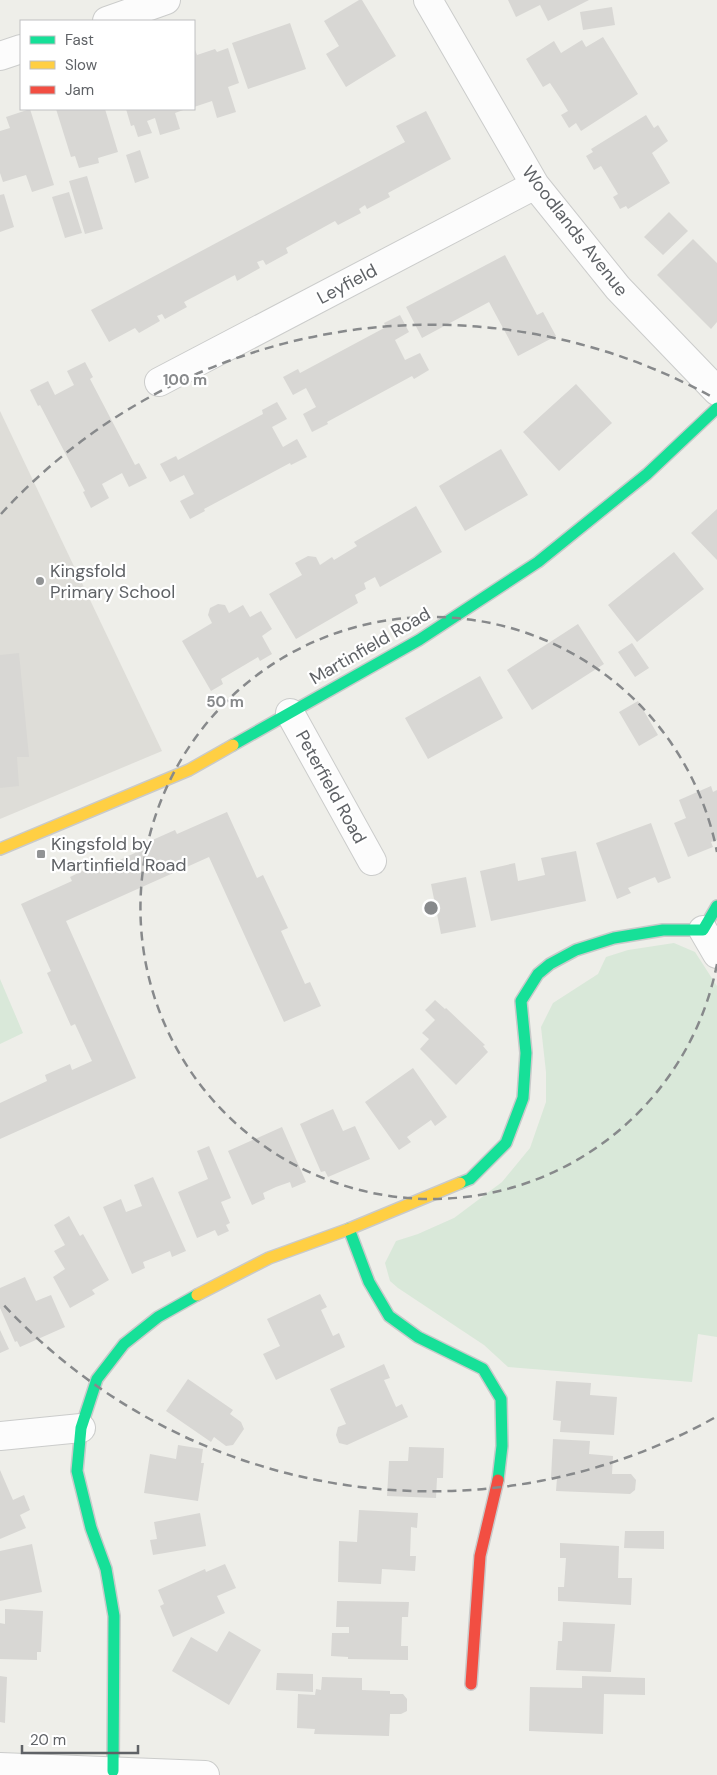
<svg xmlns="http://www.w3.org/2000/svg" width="717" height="1775" font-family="'DM Sans',sans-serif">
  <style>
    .education { fill: #deddd8 }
    .green { fill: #d9e8d9 }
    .building { fill: #d8d7d4 }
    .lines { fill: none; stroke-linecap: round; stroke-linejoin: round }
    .street-casing { stroke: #cbcccb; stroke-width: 30 }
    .fast-casing { stroke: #c9caca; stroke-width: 14 }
    .slow-casing { stroke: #c9caca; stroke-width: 14 }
    .jam-casing { stroke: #c9caca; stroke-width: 14 }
    .street { stroke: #fcfcfc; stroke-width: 28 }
    .fast { stroke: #16e098; stroke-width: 11 }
    .slow { stroke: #ffcf43; stroke-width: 11 }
    .jam { stroke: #f24e42; stroke-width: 11 }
    .ring { fill: none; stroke: #87898b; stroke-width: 2.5; stroke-dasharray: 9 6 }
    .poi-dot { fill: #919394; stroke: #fff; stroke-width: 2 }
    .labels { text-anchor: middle; stroke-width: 4.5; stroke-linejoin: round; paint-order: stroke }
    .street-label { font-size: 18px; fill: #5f6266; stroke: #fff }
    .poi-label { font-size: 18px; fill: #5f6266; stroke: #fff; text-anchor: start }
    .centre { fill: #87898b; stroke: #fff; stroke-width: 2.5 }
    .ring-label { font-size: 15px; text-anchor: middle; font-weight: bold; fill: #87898b; stroke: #fff; stroke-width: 4.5; stroke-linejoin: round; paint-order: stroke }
  </style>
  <rect width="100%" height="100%" fill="#eeeee9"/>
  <path class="education" d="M0 411 162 751 0 819Z"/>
  <path class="green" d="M674 943 695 952 717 986V1337L698 1334 692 1382 508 1367 484 1345 398 1288 390 1281 385 1263 396 1241 418 1234 454 1218 502 1182 530 1148 546 1102V1072L541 1027 553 1003 598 974 606 957 628 950Z
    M0 979 23 1033 0 1044Z"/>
  <path class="building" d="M359 0H362L396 56 346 87 326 54 339 46 324 21Z
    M508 0H589L548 21 540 5 516 17Z
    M612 7 615 25 583 30 580 12Z
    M290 23 306 69 248 89 232 43Z
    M603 37 638 94 581 131 576 123 569 128 561 115 568 111 560 98 550 83 543 87 526 59 554 41 561 53 582 40 586 47Z
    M194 47 197 55 215 49 217 52 228 48 239 83 228 87 236 112 217 118 212 101 194 107Z
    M30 109 54 185 32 192 26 175 3 182 0 173V131L10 128 6 117Z
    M56 109H105L118 152 98 158 99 163 79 168 75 156 71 157Z
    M126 109H186L175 113 180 129 160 135 155 118 147 121 152 133 138 137 134 125 131 126Z
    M426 111 451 159 388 193 390 197 367 209 365 205 359 209 361 213 338 225 335 221 286 248 288 253 266 265 263 260 257 262 260 268 237 281 235 275 184 302 187 307 165 319 162 314 157 316 160 321 139 333 135 328 109 342 91 310 405 142 396 126Z
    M646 115 654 128 658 125 668 141 652 153 670 183 628 209 626 206 620 209 613 197 618 194 601 166 594 170 586 156 593 152 591 149Z
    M140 150 149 178 135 183 126 155Z
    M87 176 103 229 85 234 69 181Z
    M69 192 82 233 65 238 52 197Z
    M4 194 14 227 0 232V195Z
    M669 212 688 231 663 255 644 237Z
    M693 239 717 263V322L711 329 657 275Z
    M505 255 537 315 543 312 556 336 518 356 489 302 422 338 406 307Z
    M400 315 409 332 395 340 405 360 420 353 429 370 414 379 412 376 327 422 328 424 312 432 303 414 316 407 306 388 293 395 283 377 298 369 300 373 386 327 384 323Z
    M85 362 93 377 90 379 135 465 139 463 147 478 129 487 122 473 102 484 109 498 91 508 83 492 85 491 40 405 38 406 30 390 48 381 55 395 74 385 67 371Z
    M576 384 612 423 559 471 523 432Z
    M277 402 287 419 272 427 283 447 297 439 307 457 291 465 290 463 204 509 205 511 190 519 180 501 194 494 184 475 170 482 160 464 176 456 178 460 220 437 263 414 262 410Z
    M501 449 528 495 465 531 439 486Z
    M416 506 442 552 380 587 375 577 364 583 366 589 355 595 358 603 296 639 269 594 302 575 295 563 308 556 316 557 320 565 332 557 334 560 357 546 354 542Z
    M717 509V560L691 533Z
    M674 552 704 589 637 642 608 605Z
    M218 604 225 605 229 613 243 605 250 617 261 611 272 629 262 636 272 654 260 661 258 657 221 679 223 684 211 691 182 641 212 623 208 615 210 608Z
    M578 624 604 664 532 710 507 670Z
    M632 643 649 668 635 677 618 652Z
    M19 653 29 757H17L19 786 0 788V655Z
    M480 676 503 718 428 759 405 718Z
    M638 701 658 735 639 746 619 712Z
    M711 786 713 792 717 790V840L711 842 713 847 688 857 674 823 686 818 679 800Z
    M227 812 257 878 263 875 288 928 281 931 305 984 310 982 321 1006 284 1022 209 857 66 921 136 1078 0 1139V1103L47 1081 45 1075 70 1064 72 1070 92 1061 75 1024 71 1026 47 973 51 971 21 904 72 881 70 877 95 865 98 870 150 846 148 842 175 830 177 834Z
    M651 823 671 878 658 883 655 877 628 888 631 893 617 899 596 843Z
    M576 851 586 901 491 921 480 871 515 863 518 881 532 878 545 875 541 858Z
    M466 877 476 927 441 934 431 884Z
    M435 1000 445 1009 446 1008 485 1045 483 1046 488 1052 456 1085 420 1049 429 1039 422 1033 435 1020 425 1010Z
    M413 1068 447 1117 435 1126 431 1120 407 1137 411 1142 399 1150 365 1102Z
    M333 1109 343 1131 355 1126 370 1159 328 1177 325 1171 321 1172 300 1124Z
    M282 1127 306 1182 292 1188 290 1182 276 1187 263 1193 265 1199 252 1205 228 1151Z
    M209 1146 231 1198 221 1202 230 1223 226 1225 229 1231 218 1236 215 1230 197 1238 178 1192 208 1179 197 1151Z
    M153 1177 186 1251 172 1257 170 1251 156 1257 143 1262 145 1268 132 1274 103 1207 121 1199 126 1212 142 1206 134 1185Z
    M69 1216 80 1236 83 1234 109 1280 92 1290 95 1294 70 1308 53 1277 65 1269 54 1251 65 1245 54 1225Z
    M25 1277 36 1301 51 1295 65 1327 20 1347 17 1341 15 1342 0 1308V1288Z
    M320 1294 327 1307 321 1310 333 1336 339 1333 345 1347 276 1380 263 1354 280 1346 267 1319Z
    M0 1330 9 1349 0 1353Z
    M384 1364 390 1378 384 1380 396 1407 402 1404 408 1417 347 1445 339 1443 336 1435 338 1427 346 1424 330 1389Z
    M188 1379 233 1410 230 1414 241 1422 244 1429 233 1445 226 1446 214 1437 211 1442 166 1411Z
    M556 1381 591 1383 590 1395 617 1397 614 1435 560 1432 561 1421 553 1420Z
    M553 1439 590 1441 589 1454 613 1456 612 1474H631L636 1480 635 1490 630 1494 556 1491 557 1478H551Z
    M178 1445 203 1449 201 1463H204L198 1501 144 1493 150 1454 176 1459Z
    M409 1447 444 1448 443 1478H437L436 1498 387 1496 389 1461H408Z
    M0 1470 13 1500 24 1495 30 1510 20 1515 26 1528 0 1539Z
    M359 1510 418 1513 417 1528 411 1527 410 1556H416L415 1571 382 1569 381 1584 338 1582 339 1541 357 1542Z
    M200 1513 206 1546 153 1555 150 1540 157 1539 154 1522Z
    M625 1531H664V1549L624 1548Z
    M560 1543 619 1546 618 1578H632L631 1605 558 1601V1587H564L566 1558H560Z
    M32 1544 42 1592 0 1601V1551Z
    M225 1564 236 1588 217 1596 225 1613 173 1637 160 1606 164 1604 158 1590 205 1569 206 1572Z
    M337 1601 409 1602 408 1617H402L401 1646H408V1660L348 1659V1657L331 1656 332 1633H349V1627H336Z
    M5 1609 43 1611 41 1652H37V1660L0 1659V1623L5 1624Z
    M563 1622 615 1624 611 1672 556 1670 558 1641H562Z
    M229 1631 261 1650 229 1705 172 1671 191 1637 217 1652Z
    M277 1673 313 1674V1692L276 1690Z
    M0 1676 7 1677 5 1723 0 1722Z
    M582 1676 645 1678V1695L604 1694 603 1734 529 1731 530 1687 582 1688Z
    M322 1677 362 1678V1690L390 1691V1694H403L407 1699V1711L401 1714H390L389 1736 314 1734 315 1729 297 1728 298 1694 315 1695 316 1689 321 1690Z"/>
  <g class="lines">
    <defs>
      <path id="street" d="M428 0 535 185 618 288 717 391
        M107 21 166 0
        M0 56 21 49
        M159 382 535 185
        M290 713 372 861
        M703 930 717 954
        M0 1436 81 1428
        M0 1767 205 1775"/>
      <path id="fast" d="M233 745 419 640 538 562 647 474 717 408
        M460 1183 470 1179 506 1143 523 1098 526 1053 521 1001 538 974 550 964 576 950 614 938 663 930H703L717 906
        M349 1229 369 1282 389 1316 418 1337 483 1369 501 1399 502 1446 498 1480
        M113 1771 114 1616 106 1569 91 1528 77 1471 81 1428 97 1379 124 1344 158 1317 197 1295"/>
      <path id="slow" d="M0 849 189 770 233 745
        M197 1295 269 1258 349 1229 460 1183"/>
      <path id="jam" d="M471 1684 480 1556 498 1480"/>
    </defs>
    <use href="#street" class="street-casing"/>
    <use href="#fast" class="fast-casing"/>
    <use href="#slow" class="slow-casing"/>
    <use href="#jam" class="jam-casing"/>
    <use href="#street" class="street"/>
    <use href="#fast" class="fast"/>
    <use href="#slow" class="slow"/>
    <use href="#jam" class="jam"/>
  </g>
  <g class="ring">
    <path d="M717 964A291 291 0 1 1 717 852"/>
    <path d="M714 1418A583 583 0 0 1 1 1302M1 514A583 583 0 0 1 714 398"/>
  </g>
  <g class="poi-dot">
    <circle cx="40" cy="581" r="5"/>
    <rect x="36" y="849" width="10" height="10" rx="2.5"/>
  </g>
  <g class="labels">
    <g class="street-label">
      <text transform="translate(575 231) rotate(52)" y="6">Woodlands Avenue</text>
      <text transform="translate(347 284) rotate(-28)" y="6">Leyfield</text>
      <text transform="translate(370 646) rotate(-30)" y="6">Martinfield Road</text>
      <text transform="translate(331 787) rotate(61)" y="6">Peterfield Road</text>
    </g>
    <g class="poi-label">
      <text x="50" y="577">Kingsfold<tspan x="50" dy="21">Primary School</tspan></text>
      <text x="51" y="850">Kingsfold by<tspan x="51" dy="21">Martinfield Road</tspan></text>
    </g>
  </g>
  <circle cx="431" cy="908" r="8" class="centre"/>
  <g class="ring-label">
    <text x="185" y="385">100 m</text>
    <text x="225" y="707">50 m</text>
  </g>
  <rect x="20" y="20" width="175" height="90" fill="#ffffff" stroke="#bfc0c2"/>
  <rect x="30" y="36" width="25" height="8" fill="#16e098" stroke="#bfc0c2"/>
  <text x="65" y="45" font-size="15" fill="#5f6266">Fast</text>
  <rect x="30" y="61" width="25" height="8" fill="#ffcf43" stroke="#bfc0c2"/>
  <text x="65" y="70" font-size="15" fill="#5f6266">Slow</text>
  <rect x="30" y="86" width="25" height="8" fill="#f24e42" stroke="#bfc0c2"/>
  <text x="65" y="95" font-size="15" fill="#5f6266">Jam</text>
  <path d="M22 1745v8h116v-8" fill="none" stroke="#5f6266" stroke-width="2.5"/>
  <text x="30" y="1745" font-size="15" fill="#5f6266" stroke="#ffffff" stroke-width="4" paint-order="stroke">20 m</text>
</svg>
